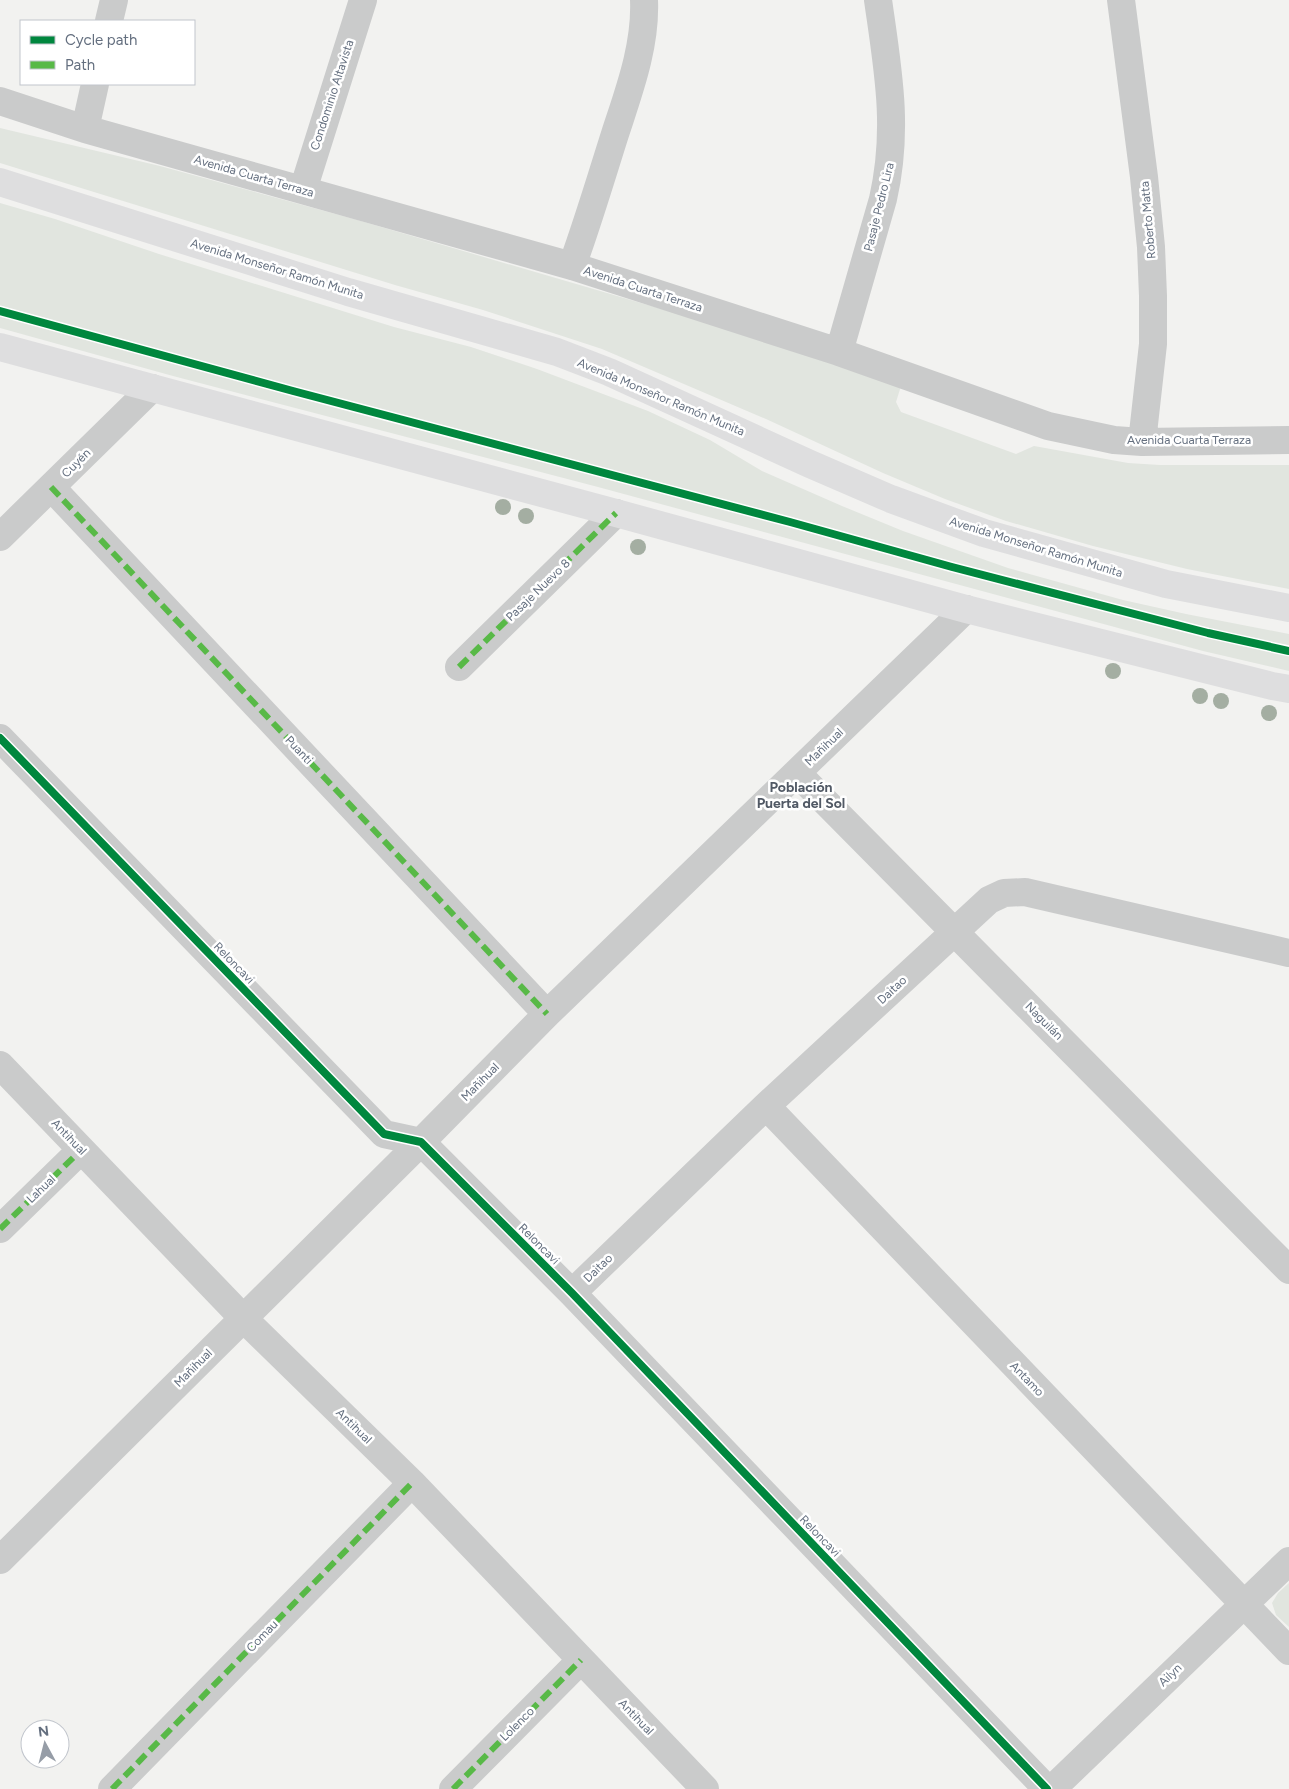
<svg xmlns="http://www.w3.org/2000/svg" width="1289" height="1789" font-family="Figtree,sans-serif">
  <style>
    .green { fill: #e1e5df }
    .lines { fill: none; stroke-linecap: round; stroke-linejoin: round }
    .minor { stroke: #cacbcb; stroke-width: 28 }
    .primary { stroke: #dededf; stroke-width: 28 }
    .quiet { stroke: #58b947; stroke-width: 6; stroke-dasharray: 12 6; stroke-linecap: butt }
    .cycleway-casing { stroke: #fff; stroke-width: 11 }
    .cycleway { stroke: #00873e; stroke-width: 8 }
    .tree { fill: #a4aea2 }
    .labels { text-anchor: middle; stroke-width: 5; stroke-linejoin: round; paint-order: stroke }
    .street-label { font-size: 12px; fill: #646f7f; stroke: #fff }
    .neighbourhood-label { font-size: 14px; font-weight: bold; fill: #515965; stroke: #fff }
  </style>
  <rect width="100%" height="100%" fill="#f2f2f0"/>
  <path class="green" d="M0 128 160 166 354 219 706 322 901 386 896 402 901 412 1016 454 1034 446 1128 463 1160 465H1289V589L1187 569 1093 546 1006 521 945 499 883 473 766 419 602 349 483 310 395 285 0 163Z
    M0 203 55 219 159 254 394 327 471 347 537 369 648 411 710 440 762 471 842 506 903 531 1008 568 1123 600 1186 614 1289 634V671L1203 651 598 487 173 376 0 328Z
    M1289 1583V1627L1276 1615 1272 1603 1278 1593Z"/>
  <g class="lines">
    <path class="minor" d="M1121 0 1144 177 1151 247 1153 296V344L1142 442
      M109 21 114 0
      M0 101 85 129 572 266 839 352 1048 426 1114 440 1142 442 1289 440
      M85 129 95 84
      M303 190 363 0
      M572 266C588 222 601 178 615 134 629 91 646 46 644 0
      M839 352 883 199C899 129 888 70 878 0
      M51 487 547 1014
      M0 537 152 388
      M459 667 616 513
      M0 738 384 1134 421 1142 572 1293 1047 1789
      M797 773 1289 1270
      M0 1065 243 1318 412 1483 705 1789
      M766 1106 1289 1651
      M0 1229 81 1150
      M572 1293 766 1106 989 900 1004 893 1025 892 1289 953
      M0 1560 421 1142 547 1014 966 609
      M112 1789 412 1483
      M453 1789 581 1660
      M1052 1789 1289 1561"/>
    <path class="primary" d="M0 182 348 292 557 352 609 372 810 464 891 499 984 533 1166 584 1289 608
      M0 347 616 513 966 609 1272 686 1289 689"/>
    <path class="quiet" d="M51 487 547 1014
      M459 667 616 513
      M0 1229 81 1150
      M112 1789 412 1483
      M453 1789 581 1660"/>
    <defs>
      <path id="cycleway" d="M0 311 293 391 790 522 952 567 1208 633 1289 651
        M0 738 384 1134 421 1142 572 1293 1047 1789"/>
    </defs>
    <use href="#cycleway" class="cycleway-casing"/>
    <use href="#cycleway" class="cycleway"/>
  </g>
  <g class="tree">
    <circle cx="503" cy="507" r="8"/>
    <circle cx="526" cy="516" r="8"/>
    <circle cx="638" cy="547" r="8"/>
    <circle cx="1113" cy="671" r="8"/>
    <circle cx="1200" cy="696" r="8"/>
    <circle cx="1221" cy="701" r="8"/>
    <circle cx="1269" cy="713" r="8"/>
  </g>
  <g class="labels">
    <g class="street-label">
      <text transform="translate(332 95) rotate(-72)" y="4">Condominio Altavista</text>
      <text transform="translate(254 176) rotate(16)" y="4">Avenida Cuarta Terraza</text>
      <text transform="translate(879 207) rotate(-76)" y="4">Pasaje Pedro Lira</text>
      <text transform="translate(1148 220) rotate(-95)" y="4">Roberto Matta</text>
      <text transform="translate(277 269) rotate(17)" y="4">Avenida Monseñor Ramón Munita</text>
      <text transform="translate(643 289) rotate(18)" y="4">Avenida Cuarta Terraza</text>
      <text transform="translate(661 397) rotate(23)" y="4">Avenida Monseñor Ramón Munita</text>
      <text x="1189" y="444">Avenida Cuarta Terraza</text>
      <text transform="translate(76 463) rotate(-45)" y="4">Cuyén</text>
      <text transform="translate(1036 547) rotate(17)" y="4">Avenida Monseñor Ramón Munita</text>
      <text transform="translate(538 590) rotate(-44)" y="4">Pasaje Nuevo 8</text>
      <text transform="translate(824 747) rotate(-44)" y="4">Mañihual</text>
      <text transform="translate(299 750) rotate(47)" y="4">Puanti</text>
      <text transform="translate(234 963) rotate(46)" y="4">Reloncavi</text>
      <text transform="translate(892 990) rotate(-43)" y="4">Daitao</text>
      <text transform="translate(1044 1021) rotate(45)" y="4">Naguilán</text>
      <text transform="translate(480 1082) rotate(-45)" y="4">Mañihual</text>
      <text transform="translate(69 1137) rotate(46)" y="4">Antihual</text>
      <text transform="translate(41 1189) rotate(-44)" y="4">Lahual</text>
      <text transform="translate(539 1244) rotate(45)" y="4">Reloncavi</text>
      <text transform="translate(598 1268) rotate(-44)" y="4">Daitao</text>
      <text transform="translate(193 1368) rotate(-45)" y="4">Mañihual</text>
      <text transform="translate(1027 1379) rotate(46)" y="4">Antamo</text>
      <text transform="translate(354 1426) rotate(44)" y="4">Antihual</text>
      <text transform="translate(820 1536) rotate(46)" y="4">Reloncavi</text>
      <text transform="translate(262 1636) rotate(-46)" y="4">Comau</text>
      <text transform="translate(1170 1675) rotate(-44)" y="4">Ailyn</text>
      <text transform="translate(636 1717) rotate(46)" y="4">Antihual</text>
      <text transform="translate(517 1724) rotate(-45)" y="4">Lolenco</text>
    </g>
    <g class="neighbourhood-label">
      <text x="801" y="792">Población<tspan x="801" dy="16">Puerta del Sol</tspan></text>
    </g>
  </g>
  <rect x="20" y="20" width="175" height="65" fill="#ffffff" stroke="#c1c5cc"/>
  <rect x="30" y="36" width="25" height="8" fill="#00873e" stroke="#c1c5cc"/>
  <text x="65" y="45" font-size="15" fill="#646f7f">Cycle path</text>
  <rect x="30" y="61" width="25" height="8" fill="#58b947" stroke="#c1c5cc"/>
  <text x="65" y="70" font-size="15" fill="#646f7f">Path</text>
  <g transform="translate(45 1744) rotate(353)"><circle r="24" fill="#ffffff" stroke="#c1c5cc"/>
  <path d="M0-4L9 19L0 12L-9 19Z" fill="#969da7"/>
  <text y="-8" font-size="14" font-weight="bold" text-anchor="middle" fill="#646f7f">N</text>
  </g>
</svg>
